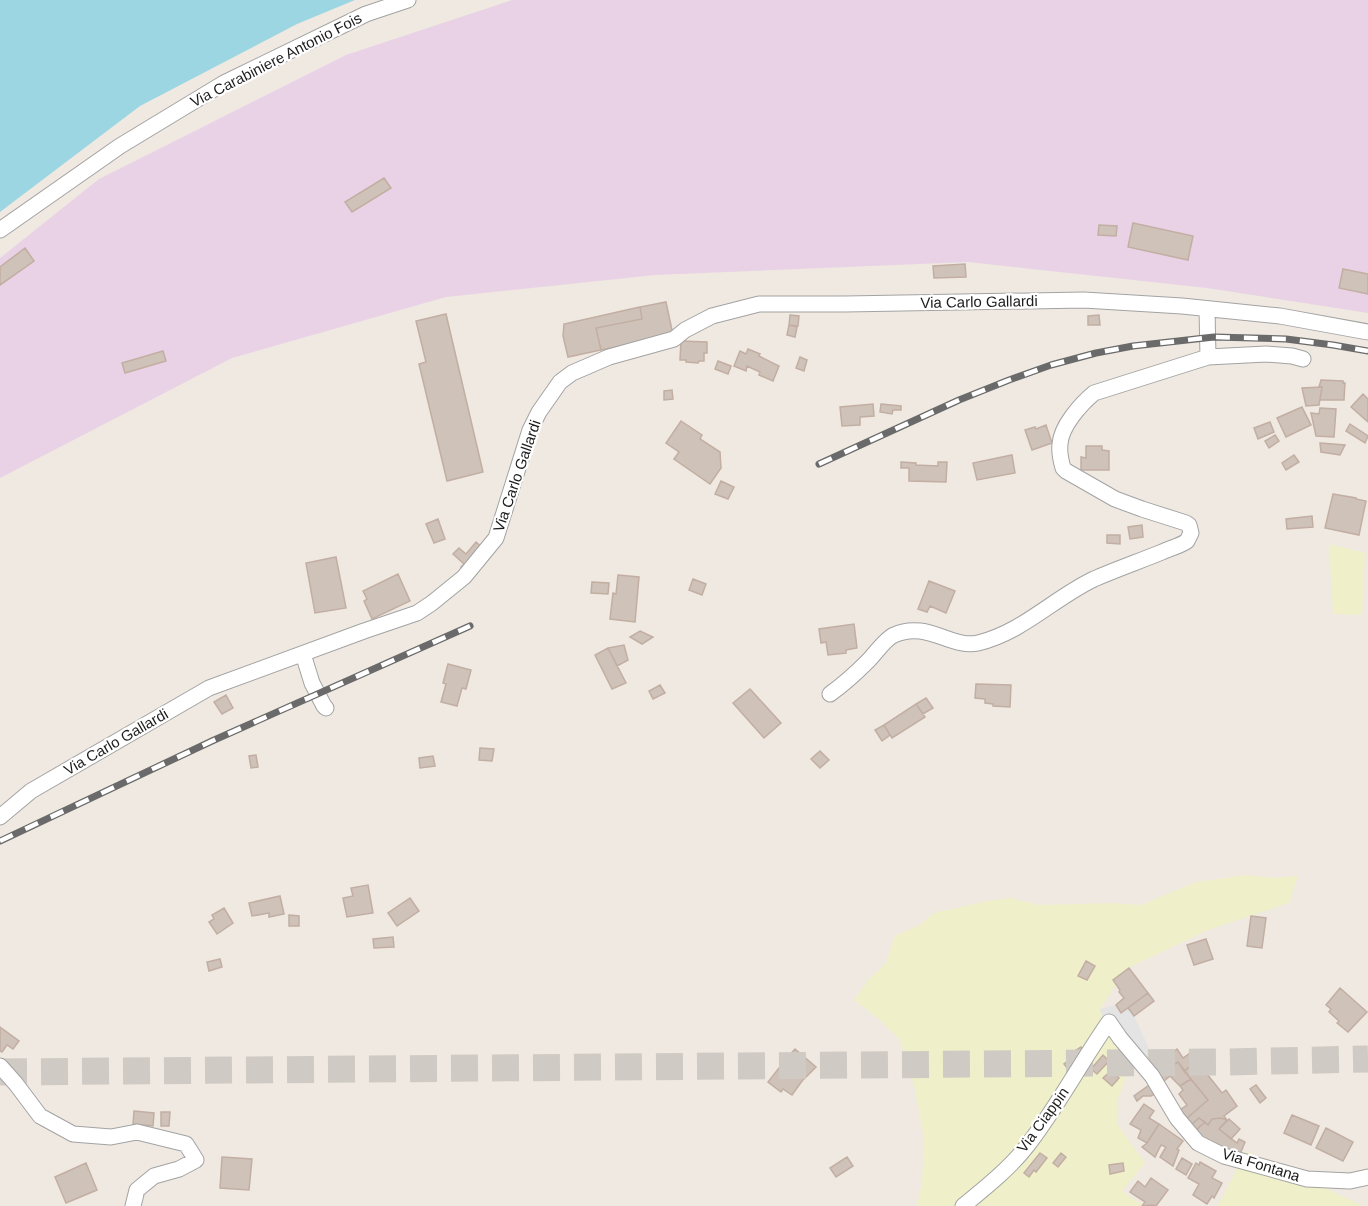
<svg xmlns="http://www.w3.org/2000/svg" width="1368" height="1206" font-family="Arial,sans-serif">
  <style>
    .industrial { fill: #e9d2e6 }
    .farmland { fill: #eff0c9 }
    .parking { fill: #e4e4e4 }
    .water { fill: #9cd6e2 }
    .building { fill: #cfc2b9; stroke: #c2aea2; stroke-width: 1.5 }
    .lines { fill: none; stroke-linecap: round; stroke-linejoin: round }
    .motorway-tunnel { stroke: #cfcac3; stroke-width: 27; stroke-dasharray: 27 14; stroke-linecap: butt }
    .minor-casing { stroke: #a3a3a3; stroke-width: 17 }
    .minor { stroke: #fff; stroke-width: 15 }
    .rail-casing { stroke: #6a6a6a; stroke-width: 7 }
    .rail { stroke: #fff; stroke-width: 4.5; stroke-dasharray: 14; stroke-linecap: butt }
    .labels { text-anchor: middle; stroke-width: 4.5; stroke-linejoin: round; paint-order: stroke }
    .street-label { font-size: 15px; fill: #1c1c1c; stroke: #fff }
  </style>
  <rect width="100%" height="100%" fill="#efe9e1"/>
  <path class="industrial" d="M512 0H1368V313L1207 288 968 262 655 275 446 297 232 358 0 478V258L99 179 346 55Z"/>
  <path class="farmland" d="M1329 544 1365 553 1362 615 1333 614Z
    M1246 875 1274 878 1298 876 1289 903 1208 930 1126 969 1100 1009 1110 1038 1131 1065 1117 1101V1124L1145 1163 1122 1191 1144 1206H917L922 1183 924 1138 914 1085 900 1040 880 1020 854 1000 869 979 886 963 895 936 920 925 934 913 987 901 1009 898 1039 905 1111 903 1141 905 1196 882Z
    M1246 1151 1363 1206H1218Z"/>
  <path class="parking" d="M1116 1005 1122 1012 1128 1008 1134 1016 1154 1059 1130 1063 1110 1038 1100 1009Z"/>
  <path class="water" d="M0 0H355L297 24 140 106 0 212Z"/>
  <path class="building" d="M384 178 391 188 352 212 345 202Z
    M1133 223 1193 236 1188 260 1128 247Z
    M1099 225 1117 226 1116 236 1098 235Z
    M25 248 34 261 0 285V267Z
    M965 264 966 277 934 278 933 266Z
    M1343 269 1368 274V294L1339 288Z
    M666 302 673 335 601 350 596 328 642 319 640 307Z
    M640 307 642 319 596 328 601 350 568 357 563 336 564 324Z
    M446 314 483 472 447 481 419 364 426 362 416 321Z
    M790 315 799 316 798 326 789 325Z
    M1099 315 1100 325H1088V316Z
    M789 325 797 327 795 337 787 335Z
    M681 341 707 342V353H704V361H699L698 363 686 362V360H680Z
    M748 349 760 354 759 356 779 366 773 381 759 375 760 372 747 366 746 371 734 366 740 351 746 354Z
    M163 351 166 361 125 373 122 363Z
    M800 357 807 360 804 371 796 368Z
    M718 361 731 366 728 374 715 369Z
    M1321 380 1343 381V383H1345L1344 400H1320L1322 387H1319Z
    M1322 387 1319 405 1306 406 1302 388Z
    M672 390 673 399 664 400V391Z
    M1363 394 1368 399V422L1351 407Z
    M873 404 874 416 860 417V425L842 426 840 407Z
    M881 404 901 406V410H893L892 414 880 412Z
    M1302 407 1311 425 1286 437 1277 418Z
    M1320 408 1336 409 1334 437 1316 436 1311 413 1319 414Z
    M681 421 702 435 700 439 720 452 721 468 710 484 674 459 679 452 666 443Z
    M1270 422 1274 432 1258 439 1254 428Z
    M1350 424 1368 436 1365 443 1346 431Z
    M1046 425 1052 443 1032 450 1025 430 1035 427 1036 429Z
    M1275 435 1279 441 1269 448 1265 441Z
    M1320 443 1345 445 1340 455 1321 452Z
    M1086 446H1102V450L1109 451V470H1081V457L1086 458Z
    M1012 455 1015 473 977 480 973 463Z
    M1294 455 1299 462 1286 470 1282 463Z
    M901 462 916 463V465L938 466V462H947L946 482 909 481V468H901Z
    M721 481 734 487 728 499 715 494Z
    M1333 494 1356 498V499L1366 501 1359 535 1325 528Z
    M1312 516 1313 527 1287 529 1286 519Z
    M438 519 445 539 434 543 426 524Z
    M1142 525 1143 537 1130 539 1128 527Z
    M1107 535H1120V544L1107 543Z
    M476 542 484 549 464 570 461 567 464 564 453 554 459 548 466 554Z
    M336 557 346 608 315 613 306 563Z
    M398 574 410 601 372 619 364 601 367 599 363 591Z
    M618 575 639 577 635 622 610 619 613 593 616 594Z
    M693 579 706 584 702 595 689 590Z
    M929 581 955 591 946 613 930 606 927 612 918 609Z
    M592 582 609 583 608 594 591 593Z
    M854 624 857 648 846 650V653L828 655 826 642 821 643 819 629Z
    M640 631 653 637 642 644 630 637Z
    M624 645 628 660 617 666 608 648Z
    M608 648 626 683 612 689 595 655Z
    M448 664 471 670 466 689 462 688 457 706 441 702 446 684 443 683Z
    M976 684 1011 685 1010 707 993 706V704L985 703V699L975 698Z
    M660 685 665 693 653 699 649 691Z
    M750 689 781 723 764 738 733 703Z
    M226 695 233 708 222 714 214 702Z
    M926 698 933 708 923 714 916 704Z
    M916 704 925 717 892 738 884 725Z
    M884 725 890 735 882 741 875 730Z
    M480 748 494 749 492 761 479 760Z
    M820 751 829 760 820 768 811 759Z
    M256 755 258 767 251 768 249 756Z
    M433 756 435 766 420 768 419 758Z
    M368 885 373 913 347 917 343 898 353 896 351 888Z
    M280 896 284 914 269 917V913L252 916 249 903Z
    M410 898 419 911 397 926 388 913Z
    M224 908 233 923 217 934 209 922 214 919 212 915Z
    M289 915 299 916V926H289Z
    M1251 916 1266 918 1262 948 1247 946Z
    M393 937 394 947 374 948 373 939Z
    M1206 939 1213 959 1194 965 1187 945Z
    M220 959 222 967 209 971 207 962Z
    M1086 961 1095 966 1087 980 1078 976Z
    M1129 968 1148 993 1121 1013 1116 1005 1124 998 1119 992 1120 990 1113 980Z
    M1340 988 1367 1012 1348 1032 1337 1023 1339 1021 1329 1012 1331 1009 1326 1005Z
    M1148 993 1154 1001 1134 1016 1128 1008Z
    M0 1027 19 1041 13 1049 7 1045 2 1052 0 1051Z
    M1081 1047 1084 1051 1070 1072 1064 1064 1073 1057 1070 1054Z
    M795 1049 816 1067 802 1081 792 1095 783 1089 781 1092 768 1082 786 1059Z
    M1177 1049 1183 1058 1193 1051 1200 1060 1184 1071 1178 1062 1172 1066 1166 1058Z
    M1162 1053 1172 1066 1178 1062 1191 1079 1180 1086 1170 1076 1163 1082 1149 1063Z
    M1103 1055 1109 1061 1097 1074 1091 1069Z
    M1200 1060 1210 1073 1207 1074 1222 1093 1226 1090 1237 1106 1224 1116 1227 1120 1221 1118 1212 1119 1208 1125 1199 1118 1191 1125 1186 1119 1208 1100 1184 1071Z
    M1112 1070 1119 1078 1112 1086 1103 1078Z
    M1191 1079 1208 1100 1186 1119 1180 1110 1187 1105 1179 1094 1183 1090 1180 1086Z
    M1152 1083 1158 1092 1151 1096H1143L1137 1101 1134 1096Z
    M1256 1085 1266 1098 1260 1103 1250 1089Z
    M1144 1104 1154 1111 1149 1118 1159 1124 1147 1143 1138 1138 1141 1130 1130 1124Z
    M134 1111 154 1113 153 1126 133 1124Z
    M161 1112H170L169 1126H161Z
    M1292 1115 1319 1126 1311 1145 1284 1133Z
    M1199 1118 1205 1122 1195 1131 1191 1125Z
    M1221 1118 1227 1120 1219 1129 1237 1143 1239 1139 1245 1142 1240 1154 1210 1145 1195 1131 1205 1122 1208 1125 1212 1119Z
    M1229 1119 1240 1129 1231 1139 1219 1129Z
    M1159 1124 1183 1141 1177 1149 1179 1150 1173 1166 1160 1157 1166 1147 1161 1145 1155 1157 1142 1147 1147 1143Z
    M1326 1128 1353 1142 1343 1161 1316 1148Z
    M1040 1153 1047 1158 1036 1172 1034 1170 1029 1177 1024 1173Z
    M1061 1153 1066 1157 1058 1167 1053 1163Z
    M222 1157 252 1159 249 1190 220 1188Z
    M847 1157 853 1166 836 1177 830 1168Z
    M1182 1158 1192 1164 1186 1175 1176 1169Z
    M1200 1162 1216 1171 1212 1178 1222 1183 1214 1198 1212 1196 1207 1204 1193 1195 1199 1184 1188 1178 1196 1163 1199 1165Z
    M86 1163 97 1190 66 1203 55 1177Z
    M1123 1163 1124 1171 1110 1174 1109 1165Z
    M1151 1178 1168 1190 1156 1206 1152 1205 1142 1206 1145 1202 1130 1192 1138 1181 1145 1187Z"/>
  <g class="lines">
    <path class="motorway-tunnel" d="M0 1072 1226 1062 1368 1059"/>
    <defs>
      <path id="minor" d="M0 230 120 146 224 83 366 14 408 0
        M1207 309 1208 357
        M303 654 312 683 324 706 326 708
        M830 694C844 684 856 673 868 661 875 654 885 639 894 635 927 620 951 649 978 643 1023 632 1054 598 1094 579 1117 569 1140 561 1162 552 1171 548 1180 546 1187 541L1191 533 1189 525 1186 523 1142 509 1115 499 1066 471 1063 468C1061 461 1059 452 1060 444 1061 426 1081 404 1094 393L1208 357 1266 354 1292 356 1303 359
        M0 817 31 791 209 688 364 631 417 613 432 603 464 577 496 538 530 430 539 412 560 382 572 373 609 357 674 339 685 330 712 316 759 304H845L1084 300 1182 306 1280 316 1368 332
        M0 1066 16 1084 40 1116 73 1134 111 1137 137 1132 186 1144 196 1160 179 1169 154 1176 137 1190 133 1206
        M963 1206C985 1188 1010 1168 1027 1146 1058 1106 1081 1062 1109 1022L1120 1038 1152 1076 1177 1118 1198 1143 1224 1156 1307 1179 1350 1181 1368 1177"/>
    </defs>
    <use href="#minor" class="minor-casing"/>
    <use href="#minor" class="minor"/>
    <defs>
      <path id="rail" d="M819 464 959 400 1009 380 1051 365 1096 353 1133 346 1214 337 1286 339 1333 345 1368 351
        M0 841 212 741 470 626"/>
    </defs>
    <use href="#rail" class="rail-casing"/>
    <use href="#rail" class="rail"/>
  </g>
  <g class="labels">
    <g class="street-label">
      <text transform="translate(276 60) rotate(-27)" y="5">Via Carabiniere Antonio Fois</text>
      <text transform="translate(979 302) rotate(-1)" y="5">Via Carlo Gallardi</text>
      <text transform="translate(517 476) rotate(-71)" y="5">Via Carlo Gallardi</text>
      <text transform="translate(116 742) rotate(-30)" y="5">Via Carlo Gallardi</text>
      <text transform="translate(1043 1120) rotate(-54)" y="5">Via Ciappin</text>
      <text transform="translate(1261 1165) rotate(17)" y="5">Via Fontana</text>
    </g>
  </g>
</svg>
